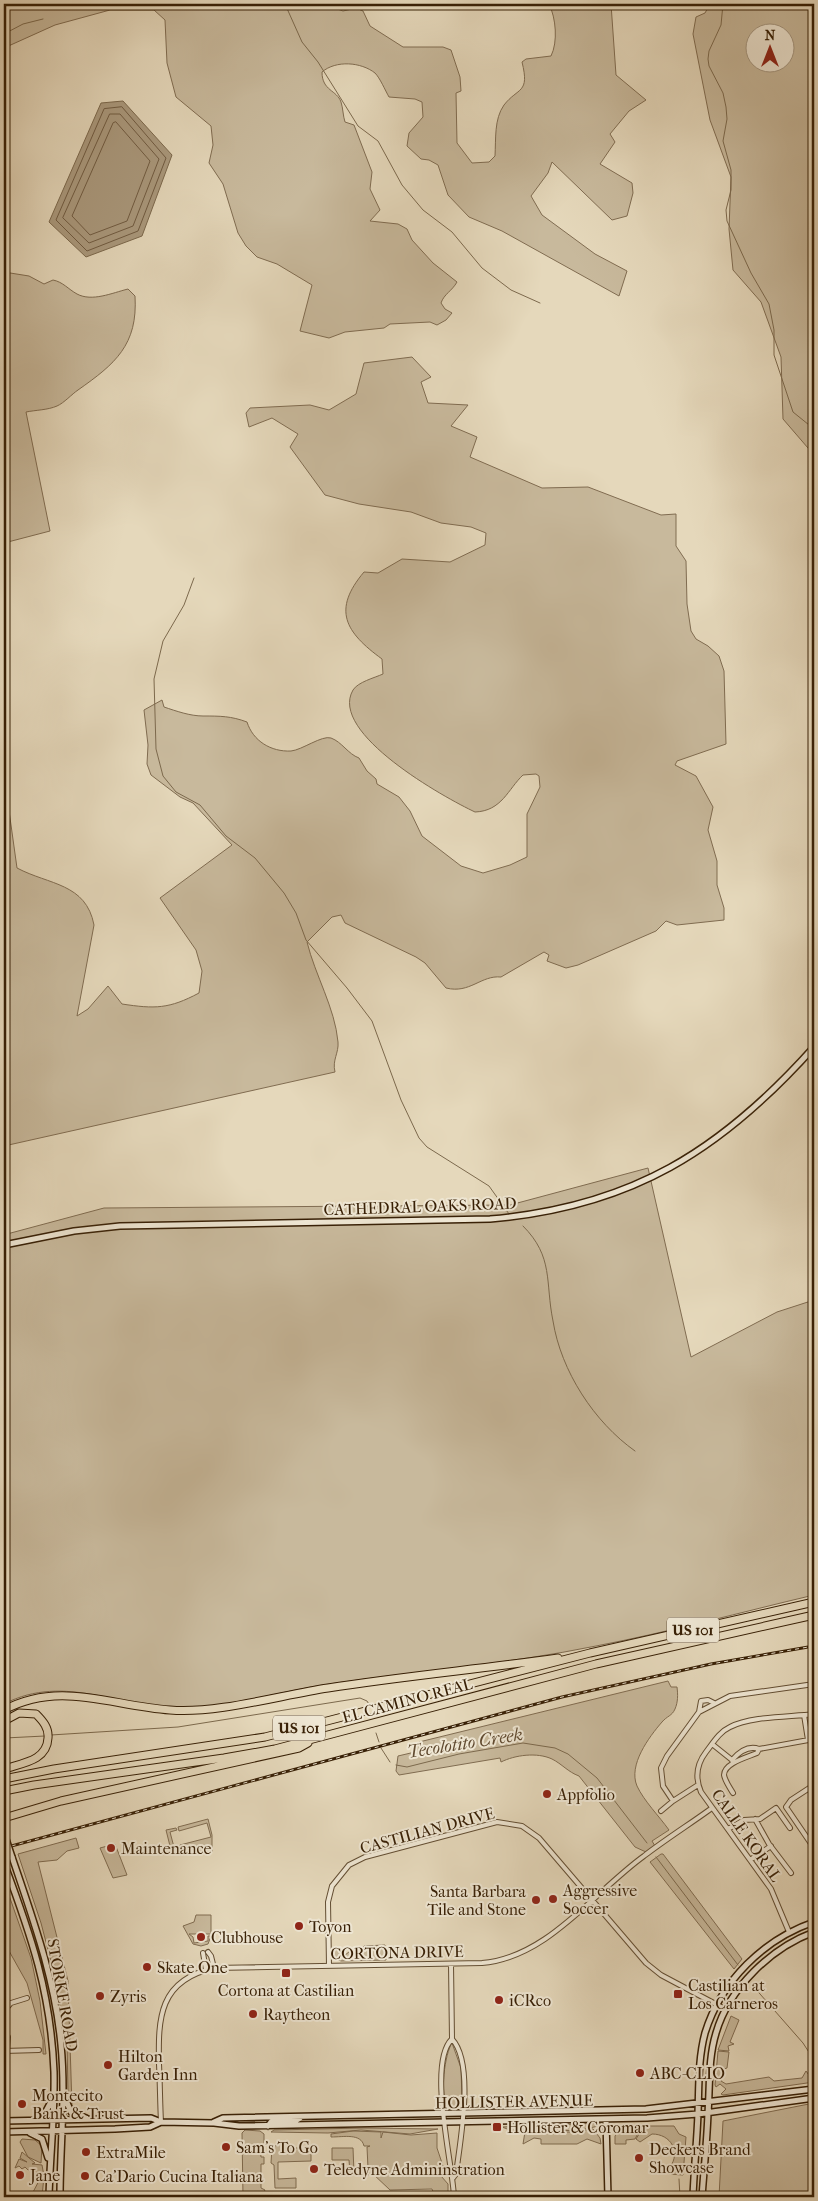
<svg xmlns="http://www.w3.org/2000/svg" width="818" height="2201" font-family="'IM FELL French Canon',serif">
  <style>
    .green { fill: #c8b99c; stroke: #806c51; fill-rule: evenodd }
    .water { fill: #aa997d; stroke: #7c694d }
    .lines { fill: none; stroke-linecap: round; stroke-linejoin: round }
    .shore { stroke: #715c42; stroke-width: 1 }
    .stream { stroke: #7c694d; stroke-width: 1 }
    .street-casing { stroke: #634e33; stroke-width: 6 }
    .secondary-casing { stroke: #382006; stroke-width: 8 }
    .highway-casing { stroke: #382006; stroke-width: 9 }
    .street { stroke: #eee6d3; stroke-width: 4 }
    .secondary { stroke: #eee6d3; stroke-width: 5 }
    .highway { stroke: #e5d8bb; stroke-width: 7 }
    .rail-casing { stroke: #382006; stroke-width: 3 }
    .rail { stroke: #eee6d3; stroke-width: 1; stroke-dasharray: 4; stroke-linecap: butt }
    .secondary-bridge-casing { stroke: #382006; stroke-width: 8; stroke-linecap: butt }
    .secondary-bridge { stroke: #eee6d3; stroke-width: 5 }
    .poi-dot { fill: #8f2418; stroke: #eee6d3; stroke-width: 2 }
    .labels { text-anchor: middle; stroke-width: 4; stroke-linejoin: round; paint-order: stroke }
    .shield { fill: #eee6d3; stroke: #6f5b44; stroke-width: 1 }
    .shield-label { font-size: 15px; font-weight: bold; fill: #382006 }
    .street-label { font-size: 16px; fill: #382006; stroke: #eee6d3 }
    .poi-label { font-size: 16px; fill: #382006; stroke: #eee6d3; text-anchor: start }
    .water-label { font-size: 18px; font-style: italic; fill: #604a30; stroke: #eee6d3 }
  </style>
  <rect width="100%" height="100%" fill="#e5d8bb"/>
  <filter id="stains"><feTurbulence type="fractalNoise" baseFrequency=".004" numOctaves="4"/><feColorMatrix values="0 0 0 0 .2 0 0 0 0 .09 0 0 0 0 .02 0 0 0 .5 -.17"/></filter>
  <radialGradient id="worn" r=".72"><stop offset=".6" stop-color="#630" stop-opacity="0"/><stop offset="1" stop-color="#630" stop-opacity=".3"/></radialGradient>
  <path class="green" d="M4 4H324L343 11 356 8 363 11 370 26 403 47H443L451 50 460 77 461 91 456 93 457 143 472 163 489 162 495 156C496 139 494 119 504 105 518 87 530 94 522 62L526 59 551 56C558 42 556 18 549 4H611L616 75 646 100 629 111 610 134 615 142 600 164 632 183 633 193 627 216 612 220 552 162 548 173 531 196 542 215 595 254 627 271 619 296 502 231 469 217 448 195 438 165 429 160 421 159 407 146 409 133 423 117 422 102 415 99 389 97C385 90 380 78 375 73 361 62 336 60 322 72 322 91 337 90 341 102 343 108 343 116 345 122L354 125 372 172 370 189 380 210 370 221 398 224 407 229 412 240 433 263 457 282C452 291 444 294 441 303L445 309 452 313 446 320 437 325 430 322 390 324 384 328 345 332 329 338 300 331 312 285 277 264 257 257 246 246 238 233 223 184 209 163 213 145 211 126 176 97 167 63 165 20 154 10H110L55 25 4 48Z
    M710 4H814V455L783 419 781 357 761 302 733 270 729 229 731 177 710 120 693 34 696 17 705 13ZM786 32V62H756V32Z
    M4 272 29 276 44 284 53 280C63 282 68 289 77 294 92 302 112 293 128 289L135 296C138 345 115 364 78 390 72 394 64 403 57 406 48 410 36 410 26 412L50 531 4 543Z
    M412 357 431 377 421 382 428 403 468 405 451 426 477 437 470 457 542 488 588 487 661 515 676 514V546L686 561 687 604 691 631 696 639 708 646 719 656 724 671 726 744 677 761 675 765 696 776 713 807 708 830 717 861V885L724 908V920L677 925 666 921 656 931 578 965 566 968 547 961 549 955 544 952 501 977C481 975 470 994 446 988L425 963 416 957 345 923 341 915 332 917 307 942C315 975 335 1008 338 1042 339 1053 332 1060 335 1072L4 1146V775L17 868C49 885 86 883 94 925L77 1016 88 1009 108 986 122 1004C155 1009 169 1009 199 993L202 971 196 950 160 898 232 845 193 803 180 797 151 775 147 764 148 745 144 710 162 700 164 707C176 711 190 716 203 716 220 716 231 716 247 722 253 741 271 752 291 751 302 750 322 735 331 738 342 742 348 754 359 758L367 771 376 779 377 784 399 797 410 811 422 836 461 866 483 873 510 865 527 857V814L540 787 539 776 536 774 523 775C508 789 502 811 475 812 445 798 328 733 353 690 358 682 374 678 383 674L382 659C345 632 332 610 364 572L378 573 402 559 450 562 485 545 486 533 471 527 441 523 411 512 359 504 325 495 290 447 298 434 272 418 249 427 246 413 250 408 310 405 329 410 356 394 364 363Z
    M648 1168 691 1357 777 1312 814 1300V1595C742 1612 669 1632 596 1646 508 1664 418 1671 329 1684 282 1691 234 1706 186 1708 122 1710 66 1672 4 1704V1306L7 1234 104 1208 510 1205Z
    M668 1681 671 1687H677C678 1695 678 1702 675 1709 672 1716 667 1716 662 1722 649 1737 628 1765 637 1786 644 1801 659 1816 669 1830L652 1841 655 1846 646 1852 635 1847 579 1776C568 1772 562 1764 552 1759 537 1752 515 1755 501 1762L500 1758 399 1775 396 1771 398 1756 415 1752V1746L419 1742Z
    M208 1819 212 1835V1852L185 1855 182 1847 183 1855 172 1854 166 1830 176 1828 177 1830 170 1832 175 1851H181L180 1845 211 1837 207 1823 179 1831 178 1827Z
    M76 1838 79 1848 67 1851 57 1860 38 1862 68 1981 72 2107 68 2094 67 2041 53 1969 41 1923 18 1854Z
    M115 1844 127 1875 113 1878 100 1848Z
    M661 1854H663L742 1959 734 1969 650 1862Z
    M4 1881 31 1958 40 2001 46 2054H43V2040L27 1983 4 1942Z
    M196 1915H211V1934H189L193 1937 194 1943 208 1941V1936H211L208 1944 201 1946 193 1944 183 1926 194 1922Z
    M385 1945 386 1960 341 1961C335 1959 333 1955 333 1949L339 1948 344 1956 350 1951H362L364 1946Z
    M731 2016 739 2020 730 2042 734 2044 728 2046 729 2051 718 2050Z
    M452 2043 461 2068 462 2100 455 2107 448 2106C439 2096 445 2053 452 2043Z
    M718 2051 729 2052 727 2068 724 2069 721 2081 726 2084 769 2077 774 2081 802 2078 806 2071 814 2082 723 2095 721 2094 726 2089 720 2084 716 2087 715 2085Z
    M814 2103V2197H719L723 2121Z
    M599 2123 603 2125 576 2131 542 2129 515 2132 502 2127Z
    M622 2126H642L635 2139 626 2140V2144H615V2136Z
    M644 2126H674L679 2134 686 2137 683 2175 669 2174 666 2166 670 2167C681 2152 671 2134 652 2134L640 2142 636 2139Z
    M364 2128 438 2129 410 2134 361 2130 328 2133 271 2132 274 2130Z
    M593 2129 600 2138 601 2144 587 2139 577 2144H541V2139L534 2138 523 2144 525 2132H573Z
    M245 2130 260 2131 264 2134V2145L260 2146 261 2157H264V2164H261V2188L265 2190 264 2192 245 2193V2197H243L242 2133Z
    M353 2131 381 2132V2138L383 2132 411 2135 437 2133V2148L444 2169 441 2176 448 2184V2197H435L432 2189 390 2190 372 2173 368 2175 364 2170 368 2168 367 2147 370 2146H364C361 2133 344 2137 331 2137V2134Z
    M22 2139 35 2140 42 2146 41 2163 28 2157 20 2142Z
    M281 2144 285 2148H311V2161L278 2162V2179L296 2178V2188H275L274 2165 271 2163 272 2147Z
    M332 2148H353L354 2173H350L349 2160H332Z
    M22 2152 35 2163 32 2164 42 2165 44 2176 42 2197H36L32 2194 41 2177 32 2168 28 2170 25 2167 22 2169 19 2166 15 2168 19 2159 27 2162 20 2158Z"/>
  <path class="water" d="M123 101 172 155 142 236 86 257 49 222 101 103Z"/>
  <g class="lines">
    <path class="shore" d="M122 107 166 158 138 231 87 251 56 220 104 109Z
      M110 114H120L159 159 133 226 89 243 63 218Z
      M116 122 150 161 127 221 90 235 72 216 113 123Z"/>
    <path class="stream" d="M285 4 302 42 318 62 358 126 378 141 402 185 423 210 452 232 482 268 511 290 540 303
      M723 4 721 25 709 51 708 59 709 66 723 93 726 107 727 119 723 141 731 170V190L726 210 727 221 751 273 769 304 774 330V355L793 412 814 429
      M4 34 23 24 43 19
      M194 578 184 605 163 641 154 679 156 749 163 776 176 792 200 805 226 836 255 858 284 893 296 913 306 940 347 988 372 1021 401 1100 419 1138 427 1147 489 1186 509 1214
      M523 1226C554 1257 545 1282 553 1321 561 1371 594 1422 635 1451
      M376 1733 379 1742
      M51 1735 178 1727 360 1698 367 1701 370 1706
      M5 1738 45 1736
      M381 1748 390 1762
      M396 1765 407 1767 459 1754 523 1743 555 1748 568 1754 597 1778 647 1843
      M656 1857 738 1965
      M753 1986 803 2043 814 2060
      M679 2179 680 2197"/>
    <defs>
      <path id="street" d="M812 1664 814 1679
        M699 1712 701 1701 708 1700 714 1703
        M804 1715 808 1740
        M712 1744 732 1760
        M759 1749 814 1739
        M733 1763 732 1760C739 1752 748 1745 759 1749L757 1753C748 1757 724 1763 724 1775 725 1781 730 1788 733 1793
        M698 1785 673 1801 663 1786 661 1768 667 1756 699 1712 730 1696 814 1684
        M814 1785 791 1800 786 1807 814 1848
        M661 1811 673 1801
        M755 1819 769 1844 791 1873
        M728 1829 744 1820 760 1819 776 1808 790 1828
        M750 1860 771 1846
        M789 1932 771 1889 701 1792C695 1778 696 1765 706 1752 713 1743 719 1732 730 1727 751 1716 790 1717 814 1714
        M208 1952 211 1956 214 1968
        M203 1953 206 1970
        M451 1964 452 2039C475 2064 460 2142 456 2174L453 2178
        M329 1966 328 1902 332 1886 349 1865 365 1857 497 1822 522 1826 539 1838 646 1963 661 1975 725 2009
        M4 2011 11 2003 27 1998
        M4 2031 8 2037 7 2051
        M452 2039C427 2063 453 2165 454 2197
        M4 2051 39 2050
        M161 2122C160 2103 160 2084 159 2064 158 2018 159 1980 214 1968L482 1963C547 1958 594 1892 644 1856 666 1839 690 1824 712 1808"/>
      <path id="secondary" d="M4 1245 74 1231 120 1226 490 1219C631 1207 721 1151 814 1047
        M12 1857C33 1919 55 1979 61 2045 66 2095 60 2147 60 2197
        M4 1863C31 1935 51 1993 54 2072 55 2114 50 2156 49 2197
        M64 2096 71 2112 86 2118
        M35 2119 45 2113 52 2100
        M606 2120 608 2197
        M4 2121 151 2118 161 2122 214 2123 239 2126 647 2118 698 2114 814 2098
        M214 2122 223 2118 646 2109 814 2089
        M268 2126 271 2122 295 2121 300 2118
        M4 2132 115 2129 150 2127 161 2122
        M30 2133 42 2139 48 2158
        M693 2197C694 2169 697 2141 698 2113 699 2087 698 2059 705 2033 721 1981 764 1939 814 1922
        M702 2197C704 2169 707 2141 708 2113 710 2087 708 2059 716 2033 729 1988 771 1948 814 1932"/>
      <path id="highway" d="M4 1710C60 1680 111 1706 170 1710 217 1714 281 1695 328 1688 404 1676 481 1669 558 1658
        M4 1721 19 1713 36 1714C43 1721 49 1728 48 1738 47 1761 22 1763 4 1769
        M4 1779 54 1769 265 1737 590 1653 814 1602
        M4 1791 34 1785 224 1758 275 1749 596 1664 814 1615
        M4 1818 61 1801 299 1748 308 1743"/>
    </defs>
    <use href="#street" class="street-casing"/>
    <use href="#secondary" class="secondary-casing"/>
    <use href="#highway" class="highway-casing"/>
    <use href="#street" class="street"/>
    <use href="#secondary" class="secondary"/>
    <use href="#highway" class="highway"/>
    <defs>
      <path id="rail" d="M4 1848 562 1697 711 1664 814 1646"/>
    </defs>
    <use href="#rail" class="rail-casing"/>
    <use href="#rail" class="rail"/>
    <defs>
      <path id="secondary-bridge" d="M5 1836 12 1857"/>
    </defs>
    <use href="#secondary-bridge" class="secondary-bridge-casing"/>
    <use href="#secondary-bridge" class="secondary-bridge"/>
  </g>
  <g class="poi-dot">
    <circle cx="547" cy="1794" r="5"/>
    <circle cx="111" cy="1848" r="5"/>
    <circle cx="553" cy="1899" r="5"/>
    <circle cx="536" cy="1900" r="5"/>
    <circle cx="299" cy="1926" r="5"/>
    <circle cx="201" cy="1937" r="5"/>
    <circle cx="147" cy="1967" r="5"/>
    <rect x="281" y="1968" width="10" height="10" rx="2.5"/>
    <rect x="673" y="1989" width="10" height="10" rx="2.5"/>
    <circle cx="100" cy="1996" r="5"/>
    <circle cx="499" cy="2000" r="5"/>
    <circle cx="253" cy="2014" r="5"/>
    <circle cx="108" cy="2065" r="5"/>
    <circle cx="640" cy="2073" r="5"/>
    <circle cx="22" cy="2104" r="5"/>
    <rect x="492" y="2122" width="10" height="10" rx="2.5"/>
    <circle cx="226" cy="2147" r="5"/>
    <circle cx="86" cy="2152" r="5"/>
    <circle cx="639" cy="2158" r="5"/>
    <circle cx="314" cy="2169" r="5"/>
    <circle cx="20" cy="2175" r="5"/>
    <circle cx="85" cy="2176" r="5"/>
  </g>
  <g class="labels">
    <g class="shield">
      <rect x="667" y="1617.5" width="52" height="25" rx="4"/>
      <rect x="273" y="1715.5" width="52" height="25" rx="4"/>
    </g>
    <g class="shield-label">
      <text x="693" y="1635">US 101</text>
      <text x="299" y="1733">US 101</text>
    </g>
    <g class="street-label">
      <text transform="translate(420 1206) rotate(-2)" y="6">CATHEDRAL OAKS ROAD</text>
      <text transform="translate(407 1700) rotate(-15)" y="6">EL CAMINO REAL</text>
      <text transform="translate(427 1830) rotate(-15)" y="6">CASTILIAN DRIVE</text>
      <text transform="translate(747 1835) rotate(55)" y="6">CALLE KORAL</text>
      <text transform="translate(397 1952) rotate(-1)" y="6">CORTONA DRIVE</text>
      <text transform="translate(63 1995) rotate(80)" y="6">STORKE ROAD</text>
      <text transform="translate(514 2101) rotate(-1)" y="6">HOLLISTER AVENUE</text>
    </g>
    <g class="poi-label">
      <text x="557" y="1800">Appfolio</text>
      <text x="121" y="1854">Maintenance</text>
      <text x="563" y="1896">Aggressive<tspan x="563" dy="18">Soccer</tspan></text>
      <text x="526" y="1897" text-anchor="end">Santa Barbara<tspan x="526" dy="18">Tile and Stone</tspan></text>
      <text x="309" y="1932">Toyon</text>
      <text x="211" y="1943">Clubhouse</text>
      <text x="157" y="1973">Skate One</text>
      <text x="688" y="1991">Castilian at<tspan x="688" dy="18">Los Carneros</tspan></text>
      <text x="286" y="1996" text-anchor="middle">Cortona at Castilian</text>
      <text x="110" y="2002">Zyris</text>
      <text x="509" y="2006">iCRco</text>
      <text x="263" y="2020">Raytheon</text>
      <text x="118" y="2062">Hilton<tspan x="118" dy="18">Garden Inn</tspan></text>
      <text x="650" y="2079">ABC-CLIO</text>
      <text x="32" y="2101">Montecito<tspan x="32" dy="18">Bank &amp; Trust</tspan></text>
      <text x="507" y="2133">Hollister &amp; Coromar</text>
      <text x="236" y="2153">Sam's To Go</text>
      <text x="649" y="2155">Deckers Brand<tspan x="649" dy="18">Showcase</tspan></text>
      <text x="96" y="2158">ExtraMile</text>
      <text x="324" y="2175">Teledyne Admininstration</text>
      <text x="30" y="2181">Jane</text>
      <text x="95" y="2182">Ca'Dario Cucina Italiana</text>
    </g>
    <g class="water-label">
      <text transform="translate(465 1743) rotate(-9)" y="6">Tecolotito Creek</text>
    </g>
  </g>
  <rect width="818" height="2201" fill="none" stroke="#e5d8bb" stroke-width="20"/>
  <rect x="5" y="5" width="808" height="2191" fill="none" stroke="#382006" stroke-width="2.5"/>
  <rect x="10" y="10" width="798" height="2181" fill="none" stroke="#382006"/>
  <g transform="translate(770 48)"><circle r="24" fill="#eee6d3" stroke="#a59781"/>
  <path d="M0-4L9 19L0 12L-9 19Z" fill="#8f2418"/>
  <text y="-8" font-size="14" font-weight="bold" text-anchor="middle" fill="#382006">N</text>
  </g>
  <rect width="100%" height="100%" filter="url(#stains)"/>
  <rect width="100%" height="100%" fill="url(#worn)"/>
</svg>
